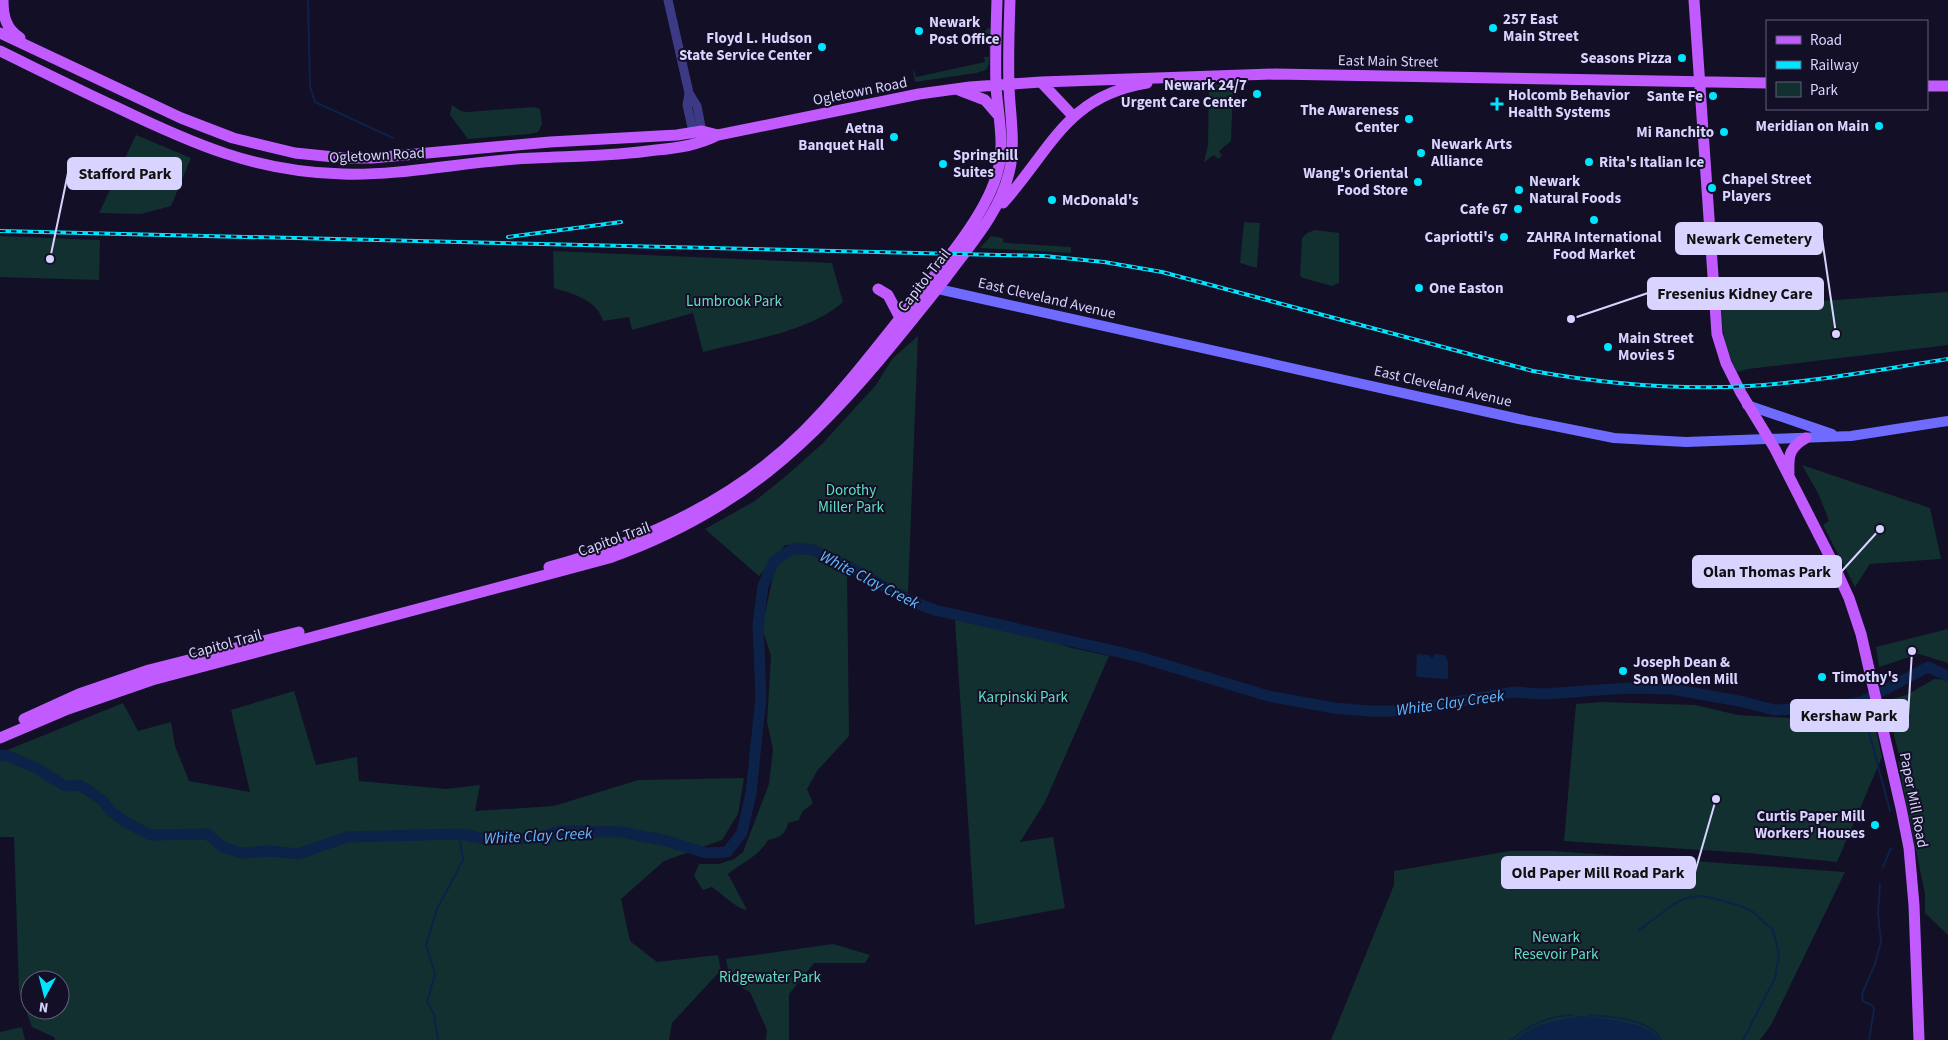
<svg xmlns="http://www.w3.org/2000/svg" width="1948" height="1040" font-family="'Source Sans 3',sans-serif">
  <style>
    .green { fill: #12302f; fill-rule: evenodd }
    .water { fill: #0c2248 }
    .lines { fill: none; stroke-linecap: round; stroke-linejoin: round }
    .stream { stroke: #0c2248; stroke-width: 2 }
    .river { stroke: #0c2248; stroke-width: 11 }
    .tertiary { stroke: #3d3a85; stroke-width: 9 }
    .secondary { stroke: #6f6bff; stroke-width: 10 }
    .primary { stroke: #c25bff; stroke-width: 11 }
    .rail-casing { stroke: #00e5ff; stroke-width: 4 }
    .rail { stroke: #130f26; stroke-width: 2; stroke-dasharray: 5.5; stroke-linecap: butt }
    .poi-dot { fill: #00e5ff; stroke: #130f26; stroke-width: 2 }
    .labels { text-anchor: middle; stroke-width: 4; stroke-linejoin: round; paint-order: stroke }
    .poi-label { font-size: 15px; font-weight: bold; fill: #d9d4ff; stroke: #130f26; text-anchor: start }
    .street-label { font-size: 15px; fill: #d9d4ff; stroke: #130f26 }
    .park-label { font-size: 15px; fill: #5fe0c0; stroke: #130f26 }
    .water-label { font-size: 16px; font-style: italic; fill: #62b6ff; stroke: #130f26 }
    .leader { fill: none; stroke: #d9d4ff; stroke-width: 2 }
    .callout-dot { fill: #d9d4ff; stroke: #130f26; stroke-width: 2 }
    .callout { fill: #d9d4ff; stroke: #d9d4ff; stroke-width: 2 }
    .callout-label { font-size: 16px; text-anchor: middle; font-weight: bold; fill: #111 }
  </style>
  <rect width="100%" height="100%" fill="#130f26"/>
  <path class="green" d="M988 28 991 29 989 64 986 70 976 73 915 82 913 70 914 71 916 77 985 62 984 57H989V34L983 33Z
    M1238 84 1239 88 1233 89 1231 141 1219 151 1222 156 1218 159 1214 155 1204 162 1208 145 1209 85Z
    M452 105 461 111 467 112 534 107 540 109 542 124 538 132 530 134 468 139 450 115Z
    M136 135 191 158 171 206 141 214 99 213Z
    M1244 222 1260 223 1257 268 1240 263Z
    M1315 230 1339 233V283L1332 286 1303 278 1300 276 1302 238 1307 233Z
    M0 236 100 240 99 280 0 277Z
    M991 236 1003 238V242L1007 243 1071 247V253L980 248Z
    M553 251 832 263 843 302C810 332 746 341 703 352L693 313 632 330 629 317 603 321C597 300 574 294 554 288Z
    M1948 292V345L1748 369 1737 372C1726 352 1722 331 1721 308Z
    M918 336 908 593 806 544 785 545 759 576 705 529 755 501 786 476 822 444 876 385 892 359Z
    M1802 465 1930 508 1941 559 1870 564 1855 587 1823 525 1829 521 1819 495Z
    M805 549 847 571 849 736 817 771 807 789 813 803 802 812 799 820 788 823C786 834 779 838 768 840 757 858 744 861 728 874L747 910C737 909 721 893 712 887L703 890 694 876 699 864H719L734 859 743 852 769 784 773 749 767 722 771 656 762 628 775 567 788 554Z
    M955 620 1026 633 1072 648 1109 656 1045 802 1020 842 1053 837 1065 908 975 925Z
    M1948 629V663L1919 654 1879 667 1876 647Z
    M1934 679 1948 680V935L1925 913V894L1898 762H1901L1885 701 1907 695Z
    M294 691 316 765 357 757 359 781 446 789 480 785 475 811 554 806 638 780 744 778 738 814 722 840 664 861 621 899 630 941 657 962 718 955 721 970 672 1023 669 1040H55L54 1037 32 1027 19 991 14 837H0V753L123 703 138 731 171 722 175 746 189 781 250 792 231 710ZM30 980H60V1010H30Z
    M1602 702 1695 705 1738 715 1789 718 1830 717 1871 708 1882 757 1837 862 1748 853 1564 841 1576 704Z
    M1510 851H1553L1845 872 1771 1025 1760 1040H1331L1394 885V871Z
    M833 944 870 955 865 963H814L789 994V1040H766L767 1030 750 992 730 981 726 959Z
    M22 1027 25 1040H0V1032Z"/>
  <path class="water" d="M1417 654 1429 655 1432 658 1435 654 1445 655 1448 661V677L1447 679 1418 677 1416 675Z
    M1582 1016C1600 1018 1651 1022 1659 1040H1515C1533 1024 1559 1019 1582 1016Z"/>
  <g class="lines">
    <path class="stream" d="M308 0 310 86 315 102 393 138
      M1861 702 1890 811
      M1883 867 1891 848
      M1639 930 1674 904 1686 898 1699 896 1713 898 1741 906 1753 912 1773 930 1779 955 1775 978 1743 1040
      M1589 1015C1609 1016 1653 1020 1661 1040
      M438 1040 434 1014 427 1002 435 974 426 945 437 909 463 860 459 834
      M1511 1040C1527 1026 1551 1015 1572 1015
      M1869 1040 1874 1010 1873 1006 1863 1001 1862 994 1875 964 1881 941 1878 914 1880 884"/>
    <path class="river" d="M0 755 8 756 36 768 65 786 80 785 102 800 111 811 124 821 150 835 207 834 223 847 241 853 271 851 298 854 347 837 459 834 486 839H518L540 837 560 831 622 832 667 841 706 853 727 852 742 833 751 793 761 697 758 625 763 586 774 561 794 548 813 550 848 566 910 601 935 610 1136 656 1268 696 1334 708 1369 711H1402L1514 692 1544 694 1628 688 1672 689 1744 702 1774 710 1826 708 1861 702 1928 667 1948 676"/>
    <path class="tertiary" d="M668 0 689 93 687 105 694 136
      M689 93 697 106 703 137"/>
    <path class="secondary" d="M938 289 1519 419 1614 438 1686 442 1851 436 1948 421
      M1747 405 1832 434"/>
    <path class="primary" d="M3 0C3 16 6 29 20 38
      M1694 0 1717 334 1726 363 1741 393 1775 449 1831 559 1849 598 1861 634 1901 808 1909 848 1914 905 1919 1040
      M0 33 181 118 233 138 295 153 344 158H372L550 142 677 135 702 131 718 135
      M0 51C39 70 77 89 116 107 193 144 256 172 343 174 405 176 472 160 535 158 576 156 616 156 656 150 678 148 699 145 718 135L919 94 970 87 1041 82 1275 74 1767 83
      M1041 82 1073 116
      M1927 86H1948
      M959 90 985 100 997 114
      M1003 203C1051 150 1066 96 1147 83
      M878 289 888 295 900 318
      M1789 473C1788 455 1790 447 1806 438
      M549 567C643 542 732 502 802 433 844 391 880 343 917 297 945 262 988 212 998 170 1005 144 998 114 996 87 995 58 996 29 997 0
      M24 719 79 694 149 670 299 632
      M0 738 68 709 152 680 609 558C736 513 812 444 896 340 912 320 929 300 945 279 969 246 999 214 1009 173 1016 146 1010 114 1009 87 1008 58 1009 29 1010 0"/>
    <defs>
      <path id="rail" d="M0 231 1044 256 1104 262 1162 272 1533 371C1605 384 1676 390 1749 386 1815 382 1882 369 1948 359
        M508 237 621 222"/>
    </defs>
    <use href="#rail" class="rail-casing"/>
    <use href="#rail" class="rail"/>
  </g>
  <g class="poi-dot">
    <circle cx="1493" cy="28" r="5"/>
    <circle cx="919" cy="31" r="5"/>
    <circle cx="822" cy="47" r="5"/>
    <circle cx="1682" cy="58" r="5"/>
    <circle cx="1257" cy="94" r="5"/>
    <circle cx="1713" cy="96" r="5"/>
    <path d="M1494.5 96.5h5v5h5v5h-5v5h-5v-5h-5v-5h5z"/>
    <circle cx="1409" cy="119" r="5"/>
    <circle cx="1879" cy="126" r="5"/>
    <circle cx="1724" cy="132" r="5"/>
    <circle cx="894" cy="137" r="5"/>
    <circle cx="1421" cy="153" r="5"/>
    <circle cx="1589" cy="162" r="5"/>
    <circle cx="943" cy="164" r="5"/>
    <circle cx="1418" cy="182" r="5"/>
    <circle cx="1712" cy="188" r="5"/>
    <circle cx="1519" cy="190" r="5"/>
    <circle cx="1052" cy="200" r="5"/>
    <circle cx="1518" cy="209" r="5"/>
    <circle cx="1594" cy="220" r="5"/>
    <circle cx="1504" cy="237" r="5"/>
    <circle cx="1419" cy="288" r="5"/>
    <circle cx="1608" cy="347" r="5"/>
    <circle cx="1623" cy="671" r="5"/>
    <circle cx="1822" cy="677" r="5"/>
    <circle cx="1875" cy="825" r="5"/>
  </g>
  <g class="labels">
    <g class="poi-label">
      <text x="1503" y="24">257 East<tspan x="1503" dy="17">Main Street</tspan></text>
      <text x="929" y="27">Newark<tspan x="929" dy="17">Post Office</tspan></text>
      <text x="812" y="43" text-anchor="end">Floyd L. Hudson<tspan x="812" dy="17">State Service Center</tspan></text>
      <text x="1672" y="63" text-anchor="end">Seasons Pizza</text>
      <text x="1247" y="90" text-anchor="end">Newark 24/7<tspan x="1247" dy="17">Urgent Care Center</tspan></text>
      <text x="1508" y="100">Holcomb Behavior<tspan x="1508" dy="17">Health Systems</tspan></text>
      <text x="1703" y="101" text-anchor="end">Sante Fe</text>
      <text x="1399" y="115" text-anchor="end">The Awareness<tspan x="1399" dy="17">Center</tspan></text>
      <text x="1869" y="131" text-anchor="end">Meridian on Main</text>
      <text x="884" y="133" text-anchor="end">Aetna<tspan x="884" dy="17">Banquet Hall</tspan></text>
      <text x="1714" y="137" text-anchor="end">Mi Ranchito</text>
      <text x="1431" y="149">Newark Arts<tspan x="1431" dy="17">Alliance</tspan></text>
      <text x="953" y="160">Springhill<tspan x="953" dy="17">Suites</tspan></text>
      <text x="1599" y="167">Rita's Italian Ice</text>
      <text x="1408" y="178" text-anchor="end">Wang's Oriental<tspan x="1408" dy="17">Food Store</tspan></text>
      <text x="1722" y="184">Chapel Street<tspan x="1722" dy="17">Players</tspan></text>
      <text x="1529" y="186">Newark<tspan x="1529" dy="17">Natural Foods</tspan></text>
      <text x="1062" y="205">McDonald's</text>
      <text x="1508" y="214" text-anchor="end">Cafe 67</text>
      <text x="1494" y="242" text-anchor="end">Capriotti's</text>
      <text x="1594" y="242" text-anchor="middle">ZAHRA International<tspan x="1594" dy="17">Food Market</tspan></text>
      <text x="1429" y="293">One Easton</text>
      <text x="1618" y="343">Main Street<tspan x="1618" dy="17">Movies 5</tspan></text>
      <text x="1633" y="667">Joseph Dean &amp;<tspan x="1633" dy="17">Son Woolen Mill</tspan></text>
      <text x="1832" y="682">Timothy's</text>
      <text x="1865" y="821" text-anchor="end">Curtis Paper Mill<tspan x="1865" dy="17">Workers' Houses</tspan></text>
    </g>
    <g class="street-label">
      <text transform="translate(1388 61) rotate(1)" y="5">East Main Street</text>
      <text transform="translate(860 91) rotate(-11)" y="5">Ogletown Road</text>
      <text transform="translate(377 155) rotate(-3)" y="5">Ogletown Road</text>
      <text transform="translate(924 280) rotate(-52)" y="5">Capitol Trail</text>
      <text transform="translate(1047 298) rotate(13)" y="5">East Cleveland Avenue</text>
      <text transform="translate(1443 386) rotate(13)" y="5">East Cleveland Avenue</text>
      <text transform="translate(614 539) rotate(-20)" y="5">Capitol Trail</text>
      <text transform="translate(225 644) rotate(-15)" y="5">Capitol Trail</text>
      <text transform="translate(1914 800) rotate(79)" y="5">Paper Mill Road</text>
    </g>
    <g class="park-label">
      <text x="734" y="306">Lumbrook Park</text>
      <text x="851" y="495">Dorothy<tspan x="851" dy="17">Miller Park</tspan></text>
      <text x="1023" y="702">Karpinski Park</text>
      <text x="1556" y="942">Newark<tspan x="1556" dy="17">Resevoir Park</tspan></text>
      <text x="770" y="982">Ridgewater Park</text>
    </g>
    <g class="water-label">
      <text transform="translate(870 579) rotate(27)" y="6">White Clay Creek</text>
      <text transform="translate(1450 702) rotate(-8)" y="6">White Clay Creek</text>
      <text transform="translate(538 835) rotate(-3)" y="6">White Clay Creek</text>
    </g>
  </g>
  <path class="leader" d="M50 259L68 173M1836 334L1822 238M1571 319L1648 293M1880 529L1841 572M1912 651L1908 716M1716 799L1695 872"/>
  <g class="callout-dot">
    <circle cx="50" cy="259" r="5"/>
    <circle cx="1836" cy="334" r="5"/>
    <circle cx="1571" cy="319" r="5"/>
    <circle cx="1880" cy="529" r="5"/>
    <circle cx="1912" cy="651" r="5"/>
    <circle cx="1716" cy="799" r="5"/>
  </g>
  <g class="callout">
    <rect x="68" y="158" width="113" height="31" rx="5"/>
    <rect x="1676" y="223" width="146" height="31" rx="5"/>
    <rect x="1648" y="278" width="175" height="31" rx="5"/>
    <rect x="1693" y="556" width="148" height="31" rx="5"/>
    <rect x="1791" y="700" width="117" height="31" rx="5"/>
    <rect x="1502" y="857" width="193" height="31" rx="5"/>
  </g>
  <g class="callout-label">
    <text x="125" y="179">Stafford Park</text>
    <text x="1749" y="244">Newark Cemetery</text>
    <text x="1735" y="299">Fresenius Kidney Care</text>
    <text x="1767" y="577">Olan Thomas Park</text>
    <text x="1849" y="721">Kershaw Park</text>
    <text x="1598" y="878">Old Paper Mill Road Park</text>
  </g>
  <rect x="1766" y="20" width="162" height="90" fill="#130f26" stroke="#625e7d"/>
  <rect x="1776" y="36" width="25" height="8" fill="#c25bff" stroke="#625e7d"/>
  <text x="1810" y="45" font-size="15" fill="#d9d4ff">Road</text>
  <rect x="1776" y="61" width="25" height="8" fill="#00e5ff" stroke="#625e7d"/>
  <text x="1810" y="70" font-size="15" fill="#d9d4ff">Railway</text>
  <rect x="1776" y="82" width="25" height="15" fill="#12302f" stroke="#625e7d"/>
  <text x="1810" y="95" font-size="15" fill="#d9d4ff">Park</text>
  <g transform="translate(45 995) rotate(187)"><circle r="24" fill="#130f26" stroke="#625e7d"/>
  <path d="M0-4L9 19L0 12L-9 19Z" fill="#00e5ff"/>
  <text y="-8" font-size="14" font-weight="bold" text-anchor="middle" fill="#d9d4ff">N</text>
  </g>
</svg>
